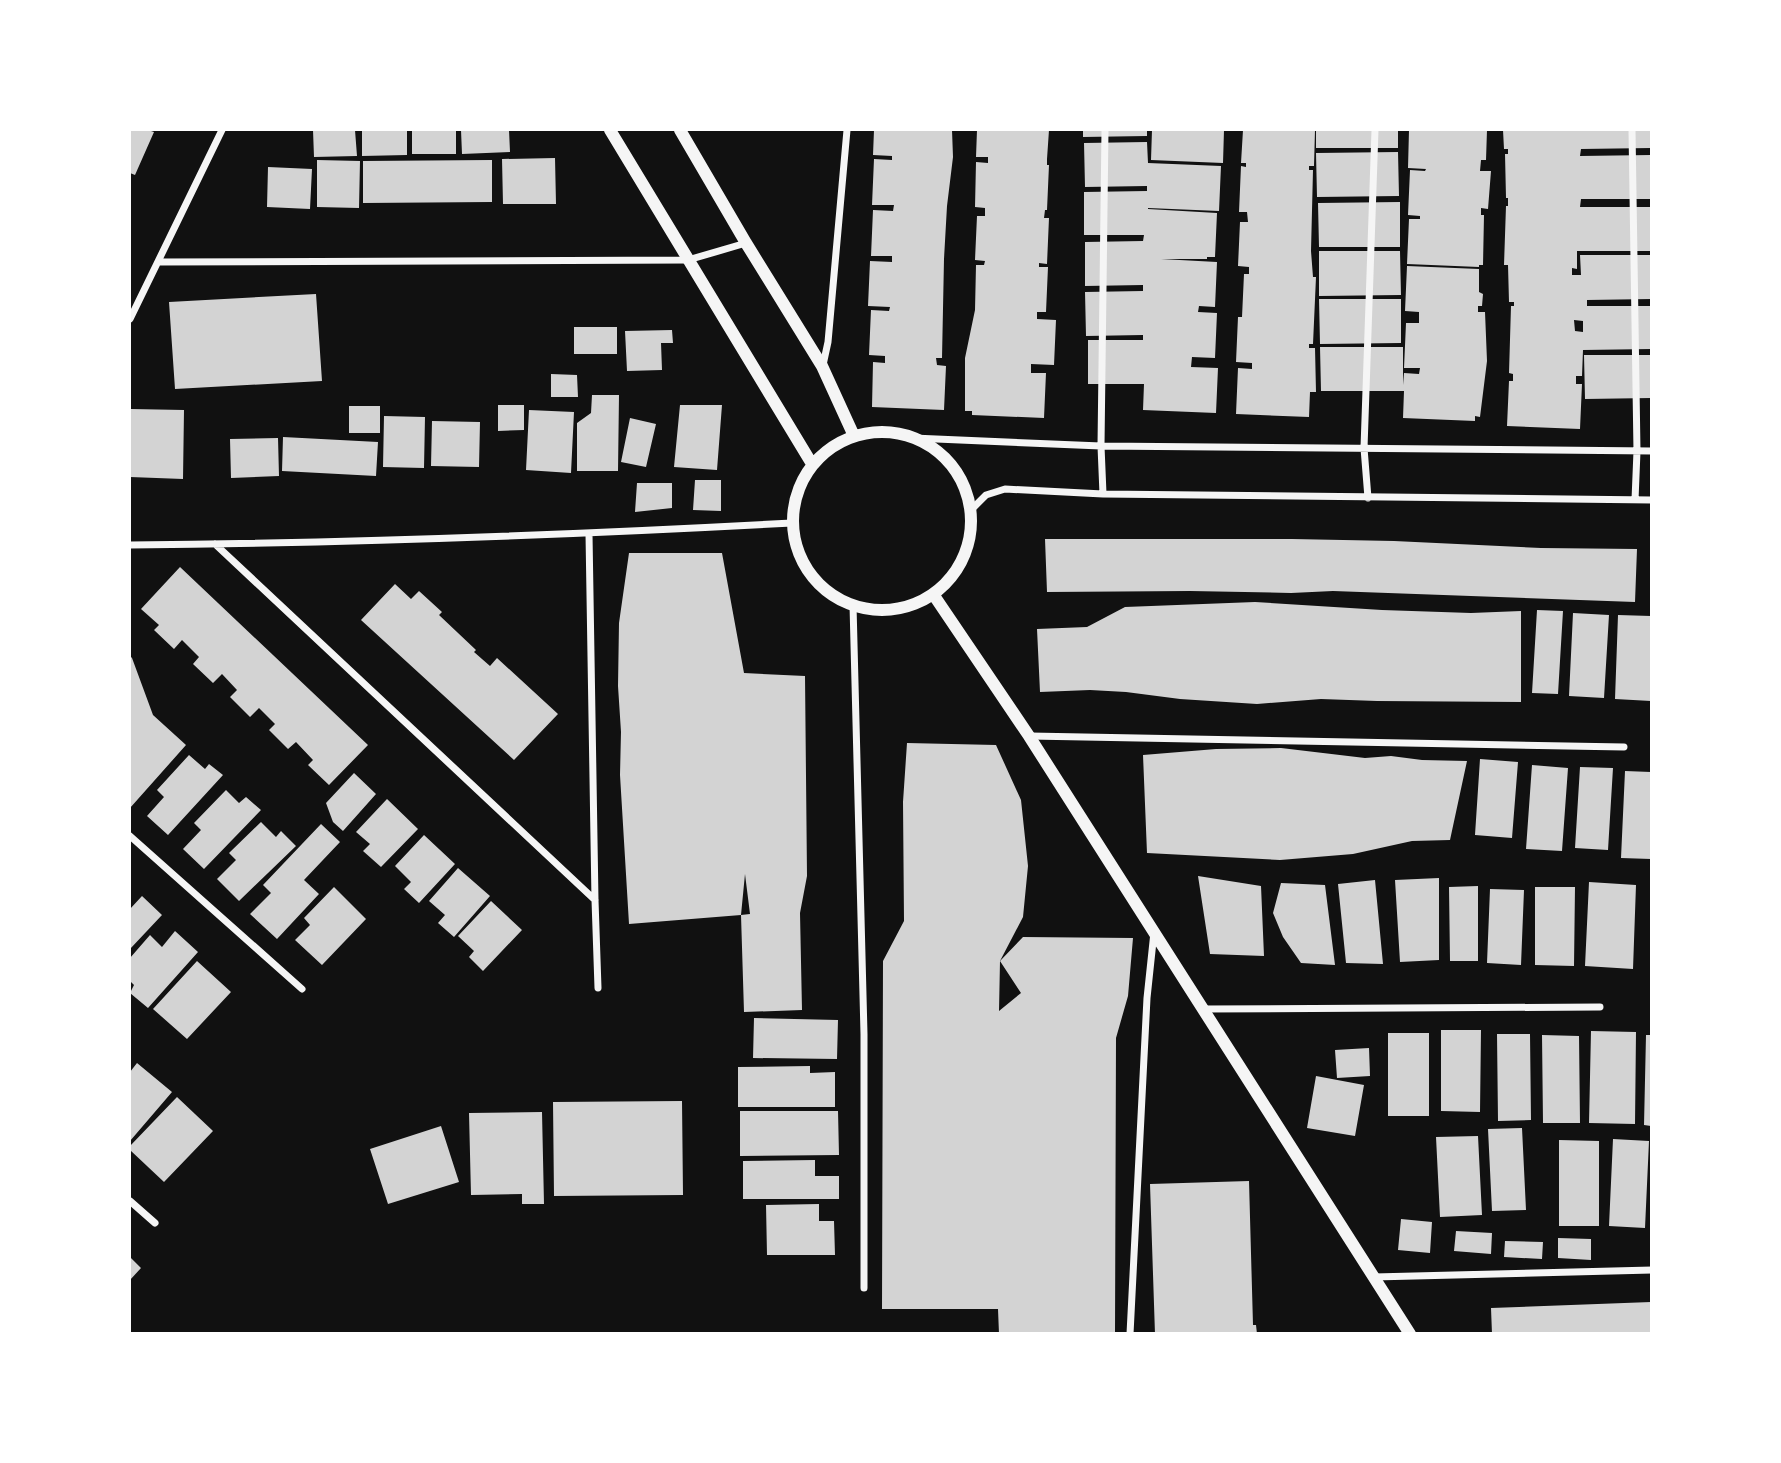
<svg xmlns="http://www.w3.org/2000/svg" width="1781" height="1463" font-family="'DejaVu Sans',sans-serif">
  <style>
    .building { fill: #d3d3d3; fill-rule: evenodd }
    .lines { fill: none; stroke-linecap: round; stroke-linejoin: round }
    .minor { stroke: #f5f5f5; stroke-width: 7 }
    .tertiary { stroke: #f5f5f5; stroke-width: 12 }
  </style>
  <rect width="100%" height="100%" fill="#111"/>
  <path class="building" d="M130 130H148L154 132 135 175 130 173Z
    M313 130H355L357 156 314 157Z
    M362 130H407V155L362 156Z
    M412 130H456V154H412Z
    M461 130H509L510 152 462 154Z
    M874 130H952L953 157 947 206 944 259 942 358H936L937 365 946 366 944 410 872 407 873 362 885 363V356L869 355 871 310 889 311 890 307 868 306 870 261 892 262V256H871L873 210 893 211 894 205H872L874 159 892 160V156L873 155Z
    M977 130H1049L1047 159V165H1049L1047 210H1045L1044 218H1049L1047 264 1039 263V267H1048L1046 312H1037V319L1056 320 1054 365 1031 364V373H1046L1044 418 972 415V411H965V358L975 310 976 265H984L985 261 975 260 977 216H985V208L975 207 976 162 988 163V157H976Z
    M1083 130H1147V136L1083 137Z
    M1152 130H1224L1223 163 1151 160Z
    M1243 130H1315L1314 166H1309V170H1313L1311 251 1313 277H1316L1313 344H1309V348H1315L1316 392H1310L1309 417 1236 414 1238 368 1252 369V363L1236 362 1238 317H1242L1244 274H1249V267L1238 266 1240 222H1248L1247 212H1239L1241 166 1246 167V163H1241Z
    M1316 130H1398V148H1316Z
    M1409 130H1487L1486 160H1481L1480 171H1491L1488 209 1481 208V215H1484L1483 265H1479V267L1407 264 1409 219H1420V216L1408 215 1410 170 1425 171 1426 169 1408 168Z
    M1503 130H1567V131H1574V130H1651V148L1581 149 1580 156 1651 155V199H1581L1580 207H1651V251H1577V269L1572 268V275H1581L1580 255H1651V299L1587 300V306H1651V349L1583 350 1582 376H1576V384H1582L1580 429 1507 426 1509 381H1513V374L1509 373 1511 306H1514V302H1509L1508 265H1504L1506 206H1508V198H1506L1505 154H1508V149H1504ZM1574 320 1583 321V332L1575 331Z
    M1147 142 1148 163 1221 166 1219 211 1148 208V209L1217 213 1215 257H1207V259H1161L1217 262 1215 307 1199 306 1198 312 1217 313 1215 358 1192 357 1191 367 1218 368 1216 413 1143 410 1144 384H1088V340H1143V335L1086 336 1085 292 1143 291V285L1085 286V242L1143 241 1144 235H1084V192L1147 191V186L1085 187 1084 143Z
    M1398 152 1399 196 1317 197 1316 153Z
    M555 158 556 204H503L502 159Z
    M317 160 360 161 359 208 317 207Z
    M492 160V202L363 203V161Z
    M268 167 312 169 310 209 267 207Z
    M1400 202V247H1319L1318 203Z
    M1319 251H1400L1401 295 1319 296Z
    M1407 266 1479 269V292L1483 294 1482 306H1478V312H1485L1487 361 1480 417 1475 416V421L1403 418 1404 391H1321L1320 347H1403V385L1404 373 1419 374 1420 368H1404L1406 323H1419V312L1405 311Z
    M316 294 322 381 175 389 169 302Z
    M1319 299H1401V343L1320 344Z
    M574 327H617V354H574Z
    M672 330 673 343H661L662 370 627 371 625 331Z
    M1584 355H1651V398L1585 399Z
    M551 374 577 375 578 397H551Z
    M592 395H619L618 471H577V423L591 413Z
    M498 405H524V430L498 431Z
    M680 405H722L717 470 674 467Z
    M349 406H380V433H349Z
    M131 409 184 410 183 479 130 477Z
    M529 410 574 412 571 473 526 470Z
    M384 416 425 417 424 468 383 467Z
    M630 418 656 424 646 467 621 462Z
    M432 421 480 422 479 467 431 466Z
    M283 437 378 442 376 476 282 471Z
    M278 438 279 476 231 478 230 439Z
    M695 480H721V511L693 510Z
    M637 483H672V508L635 512Z
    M1045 539H1292L1394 541 1541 548 1637 549 1635 602 1333 591 1291 593 1190 591 1047 592Z
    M629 553H722L744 673 805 676 807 876 800 913 802 1010 744 1012 741 915 750 914 745 874 741 915 629 924 620 775 621 732 618 686 619 623Z
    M180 567 368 745 329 785 308 765 313 760 296 742 288 749 269 730 275 724 259 708 250 717 230 697 237 690 222 674 213 683 193 664 199 657 182 640 174 649 154 630 159 625 141 609Z
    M395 584 411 599 419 591 442 612 439 615 476 650 474 652 490 666 497 658 558 714 514 760 361 620Z
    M1255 602 1382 610 1471 613 1521 611V702L1377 701 1321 699 1257 704 1180 699 1126 692 1090 690 1040 692 1037 629 1087 627 1125 607Z
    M1537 610 1563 611 1558 694 1532 693Z
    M1573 613 1609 615 1604 698 1569 696Z
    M1618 615 1651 616V701L1615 699Z
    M130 656 132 658 153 715 186 745 130 808Z
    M907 743 996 745 1021 800 1028 866 1023 917 1000 961 999 1011 1021 993 1000 961 1023 937 1133 938 1128 996 1116 1038 1115 1334H999L998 1309H882L883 961 904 921 903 802Z
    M1281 748 1365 758 1391 756 1422 760 1467 761 1450 840 1412 841 1353 854 1280 860 1147 853 1143 755 1216 749Z
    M189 755 205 769 209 764 223 775 168 835 147 816 164 797 157 790Z
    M1480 759 1518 762 1512 838 1475 835Z
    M1532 765 1568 768 1562 851 1526 849Z
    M1580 767 1613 768 1608 850 1575 848Z
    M1625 771 1651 772V859L1621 858Z
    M354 773 376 794 343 831 333 822 326 803Z
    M226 790 239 803 246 797 261 810 204 869 183 849 201 830 194 823Z
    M387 799 418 829 381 867 363 851 370 844 356 832Z
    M261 822 276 837 281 831 296 846 239 901 217 879 236 860 229 853Z
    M321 824 340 842 304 880 319 894 277 939 250 914 271 893 263 885Z
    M424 835 455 864 419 903 404 889 411 882 395 866Z
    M458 868 490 896 454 937 438 923 445 915 429 901Z
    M1198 876 1261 886 1264 956 1210 954Z
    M1439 878V960L1400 962 1395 880Z
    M1375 880 1383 964 1346 963 1338 884Z
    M1589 882 1636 885 1633 969 1585 966Z
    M1281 883 1325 885 1335 965 1301 963 1283 937 1273 913Z
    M1478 886V961H1450L1449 887Z
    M334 887 366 919 322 965 295 940 310 925 304 918Z
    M1535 887H1575L1574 966 1535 965Z
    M1490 889 1524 890 1521 965 1487 963Z
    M142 896 162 915 130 949V909Z
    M491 901 522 930 483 971 469 957 474 951 458 936Z
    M175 931 198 952 148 1008 130 993 134 985 130 981V958L150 935 162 947Z
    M197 961 231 992 187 1039 153 1009Z
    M754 1018 838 1020 837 1059 753 1058Z
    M1441 1030H1481L1480 1112 1441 1111Z
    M1591 1031 1636 1032 1635 1124 1589 1123Z
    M1388 1033H1429V1116H1388Z
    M1497 1034H1530L1531 1120 1498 1121Z
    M1542 1035 1579 1036 1580 1123H1543Z
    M1646 1035H1651V1126L1644 1125Z
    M1369 1048 1370 1076 1337 1078 1335 1050Z
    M137 1063 172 1092 130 1141V1072Z
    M810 1066V1073L835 1072V1107H738V1067Z
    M1316 1076 1364 1085 1355 1136 1307 1128Z
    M177 1097 213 1131 164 1182 130 1150V1146Z
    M682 1101 683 1195 554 1196 553 1102Z
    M740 1111H838L839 1155 740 1156Z
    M542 1112 544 1204H522V1194L471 1195 469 1113Z
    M441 1126 459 1182 388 1204 370 1149Z
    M1522 1128 1526 1210 1492 1211 1488 1129Z
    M1478 1136 1482 1215 1440 1217 1436 1137Z
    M1613 1139 1649 1141 1645 1228 1609 1226Z
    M1559 1140 1599 1141V1226H1559Z
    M815 1160V1176H839V1199H743V1161Z
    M1249 1181 1253 1325H1256L1257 1334H1155L1150 1184Z
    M819 1204V1221H834L835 1255H767L766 1205Z
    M1401 1219 1432 1222 1430 1253 1398 1250Z
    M1456 1231 1492 1233 1491 1254 1454 1251Z
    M1558 1238 1591 1239V1260L1558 1258Z
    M1505 1241 1543 1242 1542 1259 1504 1257Z
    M130 1257 141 1268 130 1280Z
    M1651 1302V1334H1492L1491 1308Z"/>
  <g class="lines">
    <path class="minor" d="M1632 130 1637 451 1635 500
      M158 262 688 260 746 243
      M130 319 222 130
      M823 365 828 342 847 130
      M913 438 1101 446 1652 451
      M1103 494 1101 446 1105 130
      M1368 498 1364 448 1375 130
      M971 510 986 495 1005 489 1103 494 1652 500
      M589 534 595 900 598 988
      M215 544 595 900
      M130 545C351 543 572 535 792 523
      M853 605 864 1034V1288
      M1030 736 1624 747
      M130 836 302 989
      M1203 1009 1600 1007
      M130 1201 155 1223
      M1374 1277 1652 1270
      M1130 1334 1147 998 1154 932"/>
    <path class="tertiary" d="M610 130 812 464
      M680 130 746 243 822 366 854 436
      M793 521a89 89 0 1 1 178 0a89 89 0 1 1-178 0Z
      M933 594 1029 736 1410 1334"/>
  </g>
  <rect width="1781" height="1463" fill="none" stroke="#ffffff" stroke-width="262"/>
</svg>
